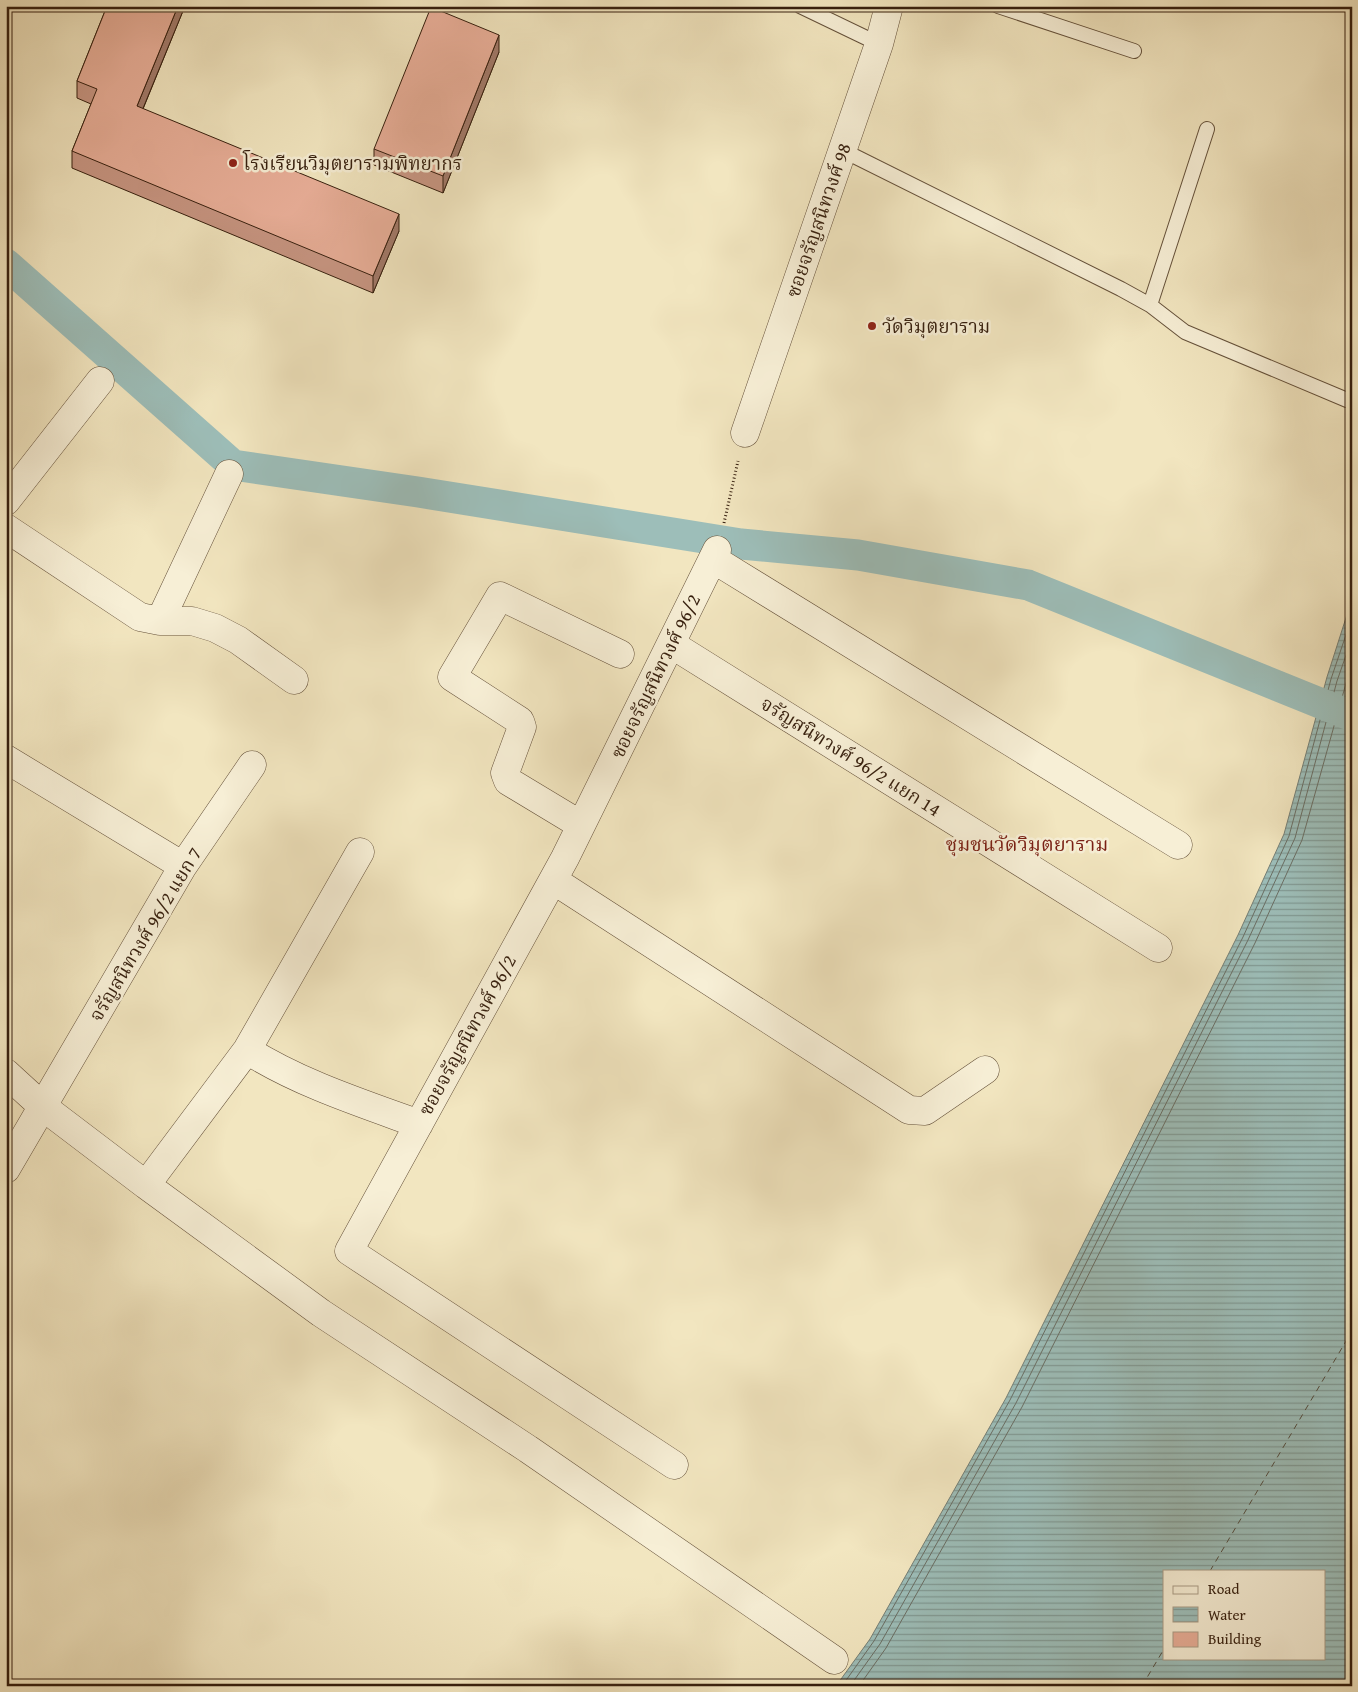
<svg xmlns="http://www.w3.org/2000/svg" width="1358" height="1692" font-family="'Gentium Book Plus','Noto Serif Thai',serif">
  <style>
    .water { fill: url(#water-rules); stroke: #747e75; fill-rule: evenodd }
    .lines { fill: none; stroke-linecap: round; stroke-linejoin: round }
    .shore { stroke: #6a6e64; stroke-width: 1 }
    .canal { stroke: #9dbeb9; stroke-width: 31 }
    .ferry { stroke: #554f41; stroke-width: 1; stroke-dasharray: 6 5; stroke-linecap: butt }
    .service-casing { stroke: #65513a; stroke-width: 16 }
    .minor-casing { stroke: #65513a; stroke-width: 29 }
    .path { stroke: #361f0e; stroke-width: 3; stroke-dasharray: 1 2.5; stroke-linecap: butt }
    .service { stroke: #f7efd6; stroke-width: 14 }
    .minor { stroke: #f7efd6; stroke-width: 28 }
    .wall { fill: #c89683; stroke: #361f0e }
    .shaded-wall { fill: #a27a6a; stroke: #361f0e }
    .building { fill: #e8ae98; stroke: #361f0e }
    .poi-dot { fill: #8f2418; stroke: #f7efd6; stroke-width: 2 }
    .labels { text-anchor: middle; stroke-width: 5; stroke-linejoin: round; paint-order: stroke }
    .poi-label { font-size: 19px; fill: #361f0e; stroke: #f7efd6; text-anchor: start }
    .street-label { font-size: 19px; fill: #361f0e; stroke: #f7efd6 }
    .neighbourhood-label { font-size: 20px; fill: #7a1f14; stroke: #f7efd6 }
  </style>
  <defs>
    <pattern id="water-rules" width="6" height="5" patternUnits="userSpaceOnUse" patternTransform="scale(1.25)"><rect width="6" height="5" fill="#9dbeb9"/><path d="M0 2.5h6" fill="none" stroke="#819a95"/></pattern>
  </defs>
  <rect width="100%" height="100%" fill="#f2e6c0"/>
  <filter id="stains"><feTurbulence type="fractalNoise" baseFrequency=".004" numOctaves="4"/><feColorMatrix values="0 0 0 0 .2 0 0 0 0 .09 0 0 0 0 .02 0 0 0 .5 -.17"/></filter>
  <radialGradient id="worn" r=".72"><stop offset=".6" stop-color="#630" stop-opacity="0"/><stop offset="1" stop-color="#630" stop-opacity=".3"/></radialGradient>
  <path class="water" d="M1352 599V1686H836L870 1639 1006 1398 1238 935 1284 834 1327 677ZM1164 1571H1324V1658H1164Z"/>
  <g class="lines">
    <path class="shore" d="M842 1686 874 1641 1010 1400 1243 937 1289 836 1331 679 1352 617
      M850 1686 880 1644 1016 1403 1248 940 1295 838 1337 681 1352 638
      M859 1686 886 1648 1022 1407 1255 943 1302 840 1352 662"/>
    <path class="canal" d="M6 264 233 465 418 492 741 544 858 555 1028 585 1352 716"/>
    <path class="ferry" d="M1210 1571 1352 1331
      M1142 1686 1164 1649"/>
    <defs>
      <path id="service" d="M800 6 879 44
        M998 6 1134 51
        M842 150 1121 289 1150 305 1185 332 1347 400
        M1150 305 1207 129"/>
      <path id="minor" d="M745 433 879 44 889 6
        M6 501 100 381
        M6 528 140 617 160 621H192L215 628 238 640 294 680
        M713 559 1178 845
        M160 621 229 474
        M671 644 1158 948
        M6 759 183 866
        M581 825 508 781 505 773 522 727 520 721 452 677 500 596 620 654
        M553 880 909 1110 925 1111 985 1070
        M247 1050 360 852
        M6 1073 42 1106 146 1185 247 1050C299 1083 361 1103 419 1124
        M6 1169 183 866 252 765
        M146 1185 321 1313 528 1449 834 1660
        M674 1465 349 1251 565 858 717 550"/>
    </defs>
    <use href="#service" class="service-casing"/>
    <use href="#minor" class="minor-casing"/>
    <path class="path" d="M724 523 738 461"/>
    <use href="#service" class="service"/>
    <use href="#minor" class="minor"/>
  </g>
  <path class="wall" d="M107 6H185L143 109 399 231 373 293 72 168V151L91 104 77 98V81Z
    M499 52 443 193 374 165V149Z"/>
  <path class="shaded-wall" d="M178 6H185L137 123V106Z
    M499 35V52L443 193V176Z
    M399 214V231L373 293V276Z"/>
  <path class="building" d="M107 6H178L137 106 399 214 373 276 72 151 97 89 77 81Z
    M431 7 499 35 443 176 374 149Z"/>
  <g class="poi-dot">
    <circle cx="233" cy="163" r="5"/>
    <circle cx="872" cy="326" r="5"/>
  </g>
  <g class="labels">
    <g class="poi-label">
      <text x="243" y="170">โรงเรียนวิมุตยารามพิทยากร</text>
      <text x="882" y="333">วัดวิมุตยาราม</text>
    </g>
    <g class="street-label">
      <text transform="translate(818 220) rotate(-71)" y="7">ซอยจรัญสนิทวงศ์ 98</text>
      <text transform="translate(655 676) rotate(-64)" y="7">ซอยจรัญสนิทวงศ์ 96/2</text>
      <text transform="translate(851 756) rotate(32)" y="7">จรัญสนิทวงศ์ 96/2 แยก 14</text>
      <text transform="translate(145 934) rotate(-59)" y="7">จรัญสนิทวงศ์ 96/2 แยก 7</text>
      <text transform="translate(467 1035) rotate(-61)" y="7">ซอยจรัญสนิทวงศ์ 96/2</text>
    </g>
    <g class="neighbourhood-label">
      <text x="1027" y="851">ชุมชนวัดวิมุตยาราม</text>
    </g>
  </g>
  <rect width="1358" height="1692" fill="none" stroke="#f2e6c0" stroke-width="25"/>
  <rect x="8" y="8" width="1343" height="1677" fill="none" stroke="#361f0e" stroke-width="2.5"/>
  <rect x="12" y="12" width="1333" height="1667" fill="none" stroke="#361f0e"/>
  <rect x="1163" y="1570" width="162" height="90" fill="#f7efd6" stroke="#aa9c86"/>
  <rect x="1173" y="1586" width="25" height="8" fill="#f7efd6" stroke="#aa9c86"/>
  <text x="1208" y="1594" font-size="15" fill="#361f0e">Road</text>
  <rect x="1173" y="1607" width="25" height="15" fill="url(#water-rules)" stroke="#aa9c86"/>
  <text x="1208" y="1620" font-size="15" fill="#361f0e">Water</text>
  <rect x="1173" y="1632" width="25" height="15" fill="#e8ae98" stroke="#aa9c86"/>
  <text x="1208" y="1644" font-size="15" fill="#361f0e">Building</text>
  <rect width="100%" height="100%" filter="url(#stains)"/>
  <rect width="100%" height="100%" fill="url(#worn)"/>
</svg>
